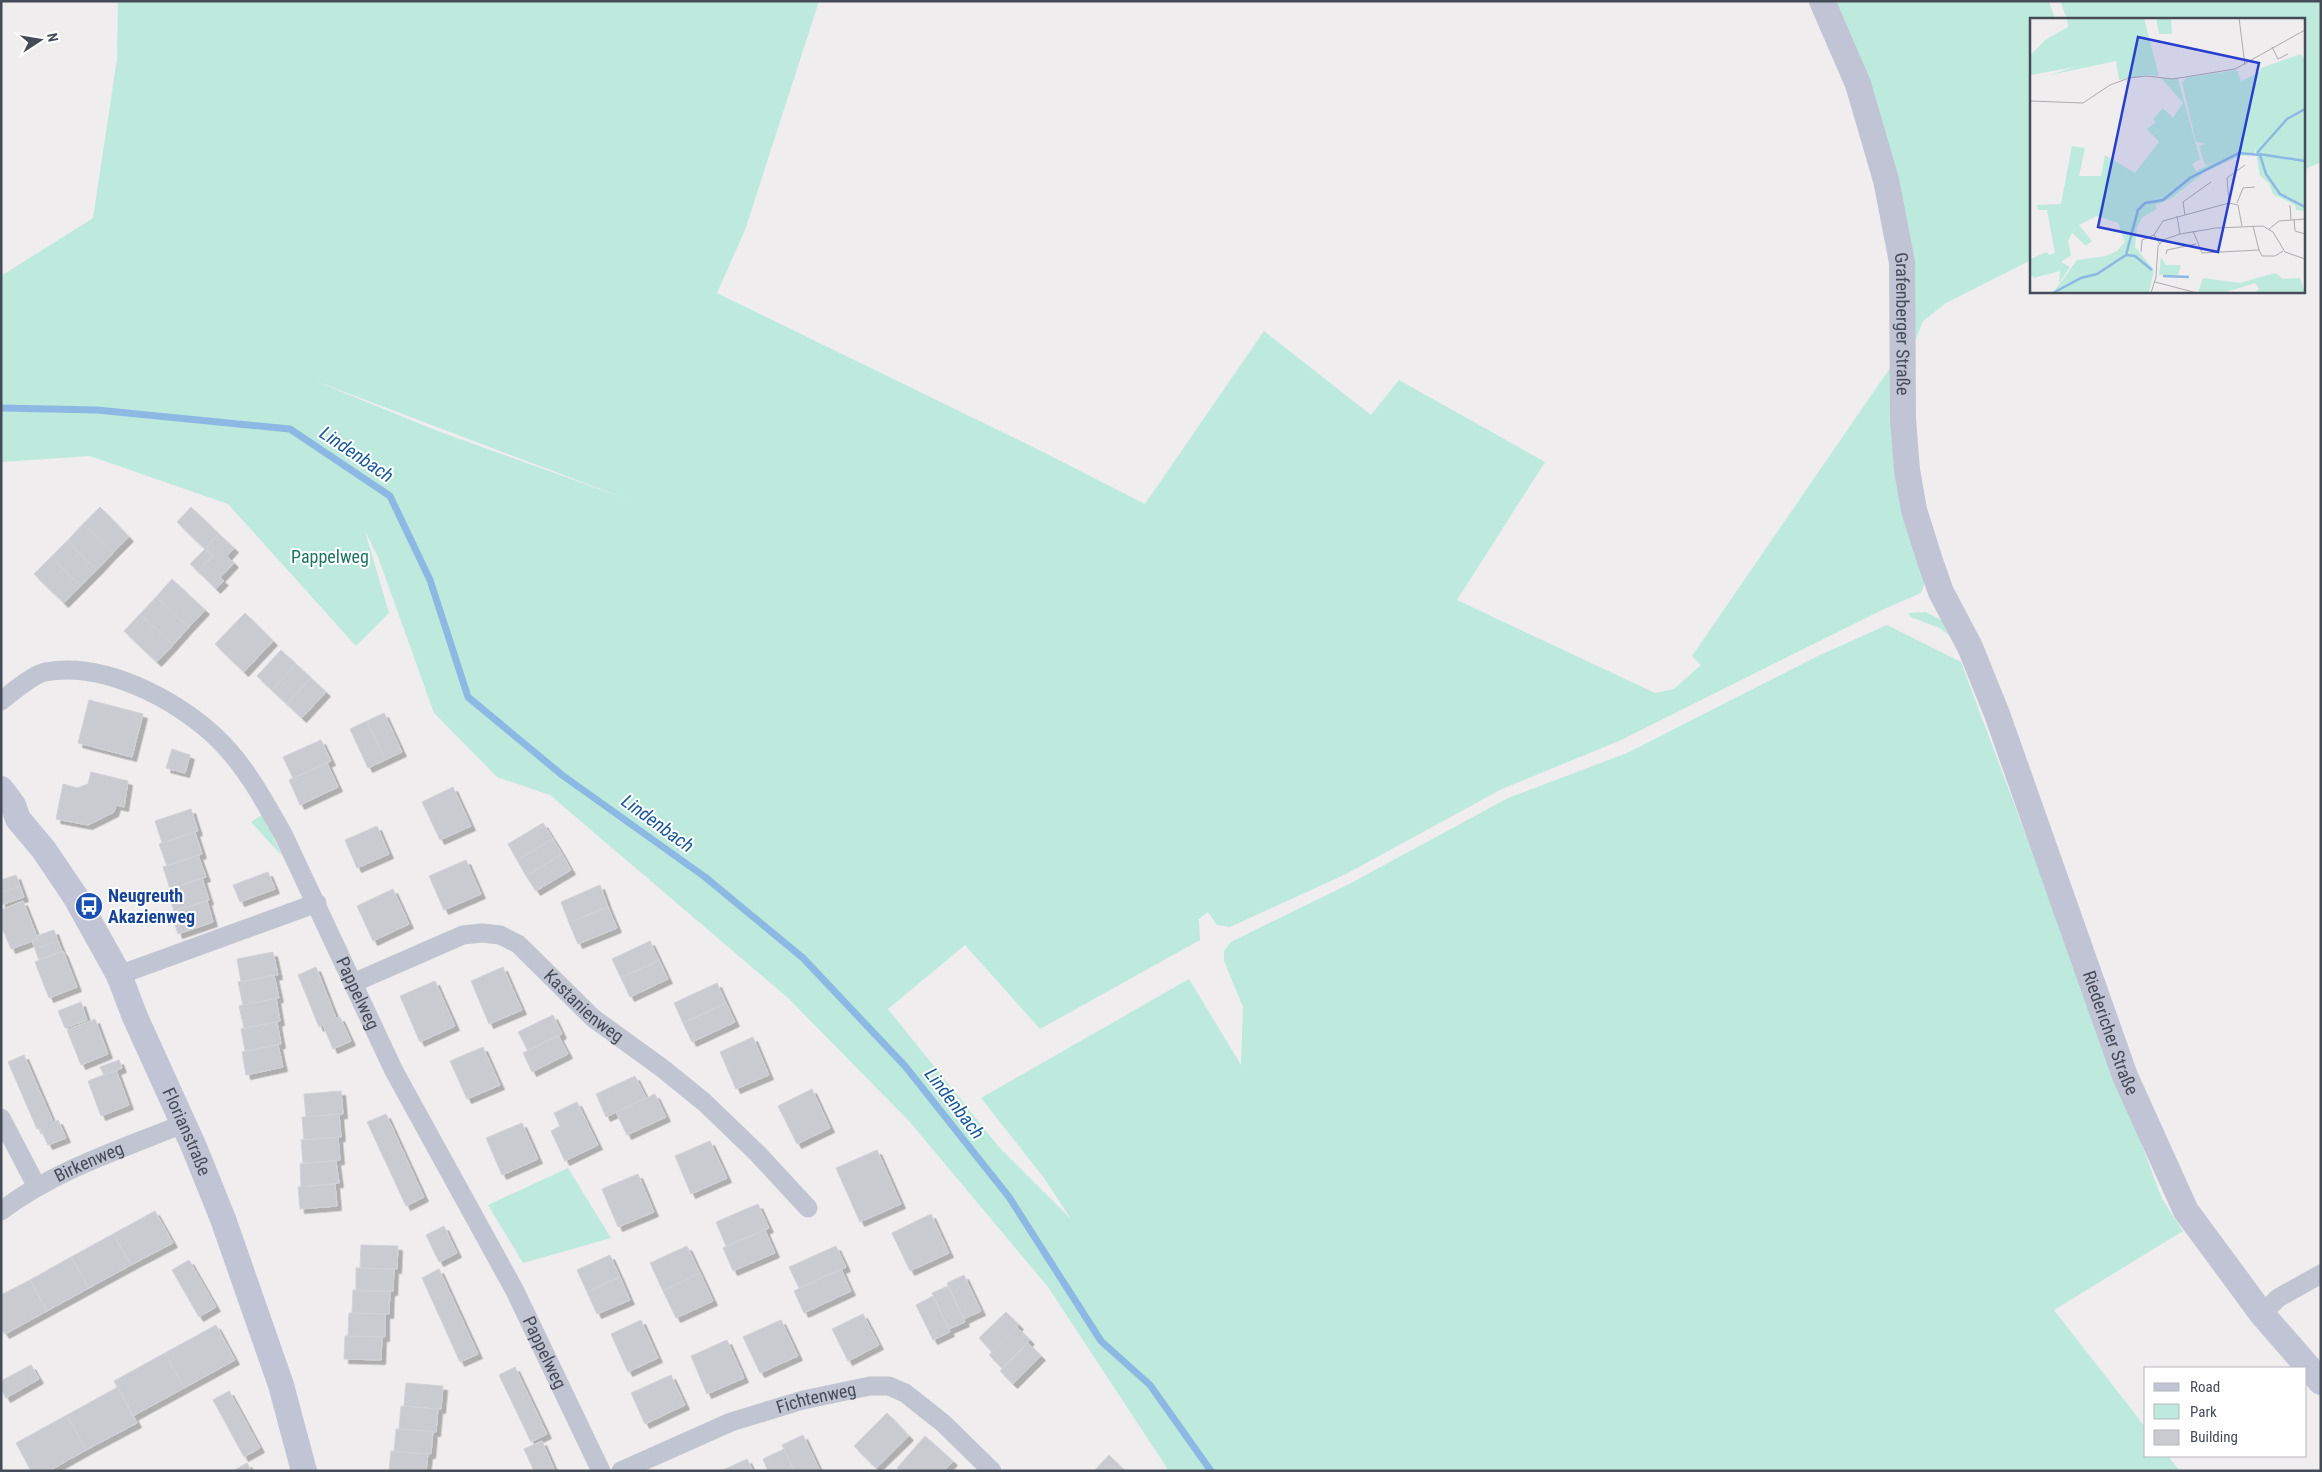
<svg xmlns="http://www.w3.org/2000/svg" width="2322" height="1472" font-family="'Roboto Condensed',sans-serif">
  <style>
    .green { fill: #bdeadc; fill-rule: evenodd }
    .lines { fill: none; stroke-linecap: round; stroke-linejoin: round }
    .stream { stroke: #8eb8e4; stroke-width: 7 }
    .building { fill: #cacbd1; stroke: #d1d1d8; filter: url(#shadow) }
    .street { stroke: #c1c4d1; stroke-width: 19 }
    .secondary { stroke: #c0c4d4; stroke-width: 26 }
    .labels { text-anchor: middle; stroke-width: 4; stroke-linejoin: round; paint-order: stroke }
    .street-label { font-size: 18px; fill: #464b58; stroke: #fff }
    .park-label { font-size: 18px; fill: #1d7362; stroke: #fff }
    .transit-label { font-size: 18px; font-weight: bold; fill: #164399; stroke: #fff; text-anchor: start }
    .water-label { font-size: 19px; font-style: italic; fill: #17589b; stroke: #fff }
    .inset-river { fill: none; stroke: #8eb8e4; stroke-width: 2.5 }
    .inset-road { fill: none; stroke: #abacb1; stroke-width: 1 }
    .view { fill: #273ecf; fill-opacity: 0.15; stroke: #273ecf; stroke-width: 2.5 }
    .inset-edge { fill: none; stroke: #464b58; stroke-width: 2.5 }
  </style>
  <defs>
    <filter id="shadow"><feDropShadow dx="4.5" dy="4.5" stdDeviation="0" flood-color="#0004"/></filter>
  </defs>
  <rect width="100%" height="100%" fill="#efeded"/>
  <path class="green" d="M118 1H819L745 230 717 293 1039 450 1145 504 1264 331 1371 415 1399 380 1545 462 1457 600 1655 693 1674 689 1701 665 1692 656 1892 365 1925 583 1921 593 1884 609 1619 741 1502 789 1346 874 1230 927 1217 925 1208 912 1199 919 1200 940 1040 1029 965 945 888 1009 999 1147 1071 1219 1044 1178 981 1098 1189 979 1241 1065 1243 1007 1224 961V951L1231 942 1351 883 1508 798 1627 753 1818 656 1887 625 1961 662 2162 1199 2183 1231 2054 1310 2146 1428V1456H2168L2180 1471H1169L1048 1287 909 1121 788 998 550 795 497 777 434 713 378 557 365 531 389 613 356 646 228 504 90 456 1 462V276L93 218 117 59ZM313 380 627 499 435 430Z
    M1834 1H2049L2055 19H2031V260L1946 303 1923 321 1915 342Z
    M2060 1H2321V162L2303 170V19H2067Z
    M1926 612 1945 622 1953 639 1940 628 1910 617 1909 613Z
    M263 814 282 856 251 822Z
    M568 1168 611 1238 523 1263 488 1205Z"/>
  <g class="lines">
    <path class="stream" d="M1 408 97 410 290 429 390 496 430 580 468 697 562 775 705 877 803 958 905 1066 1009 1197 1101 1341 1150 1385 1211 1471"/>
  </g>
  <path class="building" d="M100 507 129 537 113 553 83 524Z
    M191 507 219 534 205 549 177 522Z
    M83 524 113 553 97 570 67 541Z
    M219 534 234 548 227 556 234 563 220 578 224 581 216 589 198 571 213 556 205 549Z
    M67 541 97 570 81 586 51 557Z
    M205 549 213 556 198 571 190 564Z
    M51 557 81 586 64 603 34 574Z
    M172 579 205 610 189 627 156 597Z
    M156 597 189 627 173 645 140 614Z
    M245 613 273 641 244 672 215 644Z
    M140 614 173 645 157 662 124 631Z
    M281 650 296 664 272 690 257 676Z
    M296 664 311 678 287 704 272 690Z
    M311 678 326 692 302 718 287 704Z
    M89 700 143 714 132 757 78 743Z
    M384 713 402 752 385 760 367 721Z
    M367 721 385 760 368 768 350 729Z
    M321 740 331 761 293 778 283 757Z
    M172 749 190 755 185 773 166 768Z
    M327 763 338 787 300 805 289 780Z
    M91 772 128 781 124 807 116 805 114 812 88 825 56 819 63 784 77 788 88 784Z
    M453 787 471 826 440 840 422 802Z
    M191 809 198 831 162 843 155 821Z
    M543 823 553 839 517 860 508 844Z
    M377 826 389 854 357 868 345 840Z
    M195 832 202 854 167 866 159 844Z
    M553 839 562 854 526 876 517 860Z
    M562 854 571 870 536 891 526 876Z
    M198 855 206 877 170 889 163 867Z
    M466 860 481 894 444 910 429 876Z
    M268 872 275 889 240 902 233 885Z
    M16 875 20 886 1 893V880Z
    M202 878 209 900 174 911 167 890Z
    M600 885 608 907 569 923 561 902Z
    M20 886 24 897 1 905V893Z
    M393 889 409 924 373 941 357 906Z
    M23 901 38 939 11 949 1 925V910Z
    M207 901 213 922 178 934 171 912Z
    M608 907 617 928 578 944 569 923Z
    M54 930 58 941 35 949 32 941 38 939 37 936Z
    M58 941 62 951 39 960 35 949Z
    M650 941 659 960 621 978 612 959Z
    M63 951 77 987 49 998 35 962Z
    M273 952 278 975 241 982 237 959Z
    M659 960 668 979 630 997 621 978Z
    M316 967 336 1018 340 1017 351 1041 333 1049 323 1025 319 1027 298 975Z
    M503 967 522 1010 489 1024 471 981Z
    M274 975 279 998 243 1005 238 982Z
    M435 981 455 1026 420 1042 400 996Z
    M717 983 726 1003 683 1023 674 1003Z
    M276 998 280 1021 244 1028 239 1006Z
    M81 1002 87 1020 65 1028 58 1011Z
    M726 1003 735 1022 692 1042 683 1023Z
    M553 1015 562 1034 528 1051 518 1032Z
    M95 1019 108 1054 81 1065 67 1030Z
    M277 1022 281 1044 245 1051 241 1029Z
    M558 1035 568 1054 532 1072 523 1053Z
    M753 1037 769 1075 736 1089 720 1052Z
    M278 1045 283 1067 246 1075 242 1052Z
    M483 1047 500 1085 467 1099 450 1061Z
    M24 1055 53 1122 58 1120 66 1138 48 1145 40 1128 37 1129 8 1062Z
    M119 1060 122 1068 104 1075 100 1067Z
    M116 1070 129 1105 101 1116 88 1081Z
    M635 1076 646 1098 606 1117 596 1094Z
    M812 1089 830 1128 797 1144 778 1106Z
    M341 1091 343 1114 306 1117 304 1094Z
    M655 1094 666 1117 627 1135 616 1112Z
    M577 1102 598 1145 565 1161 551 1131 560 1126 554 1113Z
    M339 1114 341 1137 304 1140 302 1117Z
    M386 1114 424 1197 406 1206 367 1122Z
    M522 1123 538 1159 502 1175 486 1138Z
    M338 1137 340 1160 303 1163 301 1140Z
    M710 1141 727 1178 691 1194 675 1156Z
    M877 1150 901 1204 860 1222 836 1168Z
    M336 1161 339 1183 301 1187 300 1164Z
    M638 1174 654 1212 618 1227 602 1189Z
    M335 1184 337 1206 300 1209 298 1187Z
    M758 1204 769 1228 726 1246 716 1222Z
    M155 1211 173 1243 131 1265 113 1234Z
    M931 1214 949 1253 910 1271 892 1233Z
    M444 1226 457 1253 439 1262 426 1235Z
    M765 1230 775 1253 733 1271 723 1248Z
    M113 1234 131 1265 89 1288 71 1257Z
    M361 1245 398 1246 397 1269 360 1268Z
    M687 1246 700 1273 663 1291 650 1263Z
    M836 1246 846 1267 799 1288 789 1267Z
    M610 1255 620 1277 587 1292 577 1270Z
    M71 1257 89 1288 47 1311 30 1280Z
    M189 1260 216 1307 199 1317 172 1270Z
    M356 1268 394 1269 393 1291H356Z
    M439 1269 478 1354 460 1362 422 1278Z
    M841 1269 851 1291 804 1313 794 1291Z
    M700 1273 713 1301 676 1318 663 1291Z
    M964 1275 981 1311 964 1319 947 1283Z
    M620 1277 630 1300 597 1314 587 1292Z
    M30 1280 47 1311 5 1334 1 1328V1295Z
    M948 1286 965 1322 949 1329 932 1293Z
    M353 1290 390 1291 389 1314 352 1313Z
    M933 1296 950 1332 933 1340 916 1305Z
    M1006 1312 1019 1325 992 1352 979 1338Z
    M349 1313 385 1314V1337L348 1336Z
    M863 1314 879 1345 848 1361 832 1329Z
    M641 1320 658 1358 628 1372 611 1334Z
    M781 1320 798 1356 760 1373 743 1337Z
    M216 1325 235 1360 184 1388 165 1353Z
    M1017 1327 1030 1340 1002 1368 989 1355Z
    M345 1336 382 1337 381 1360 344 1359Z
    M727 1340 744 1378 707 1394 691 1356Z
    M1028 1343 1041 1356 1013 1384 1000 1371Z
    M165 1353 184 1388 133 1416 114 1381Z
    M31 1365 39 1379 6 1398 1 1389V1381Z
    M515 1367 547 1434 531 1442 499 1375Z
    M671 1375 685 1405 645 1424 631 1393Z
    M406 1383 443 1386 441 1409 404 1406Z
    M118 1387 137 1423 86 1450 67 1415Z
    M229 1391 260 1448 244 1457 213 1400Z
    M401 1406 438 1409 436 1432 399 1429Z
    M887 1413 909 1436 876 1468 854 1446Z
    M67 1415 86 1450 49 1471H31L16 1443Z
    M396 1429 433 1431 431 1454 394 1452Z
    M803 1435 820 1471H794L784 1449 782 1445Z
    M925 1436 953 1461 944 1471H899L897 1468Z
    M542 1441 555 1471H534L524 1449Z
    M784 1449 794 1471H768L763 1459Z
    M391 1451 428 1454 426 1471H389Z
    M1109 1455 1123 1469 1121 1471H1094Z
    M747 1459 753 1471H721Z
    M247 1463 251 1471H233Z"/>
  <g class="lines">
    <g class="street">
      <path id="s1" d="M1 701C11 693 34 674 45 672 108 660 191 706 230 752 251 776 267 806 283 834L394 1071 515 1291 601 1471"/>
      <path d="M119 975 317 903"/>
      <path id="s2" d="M353 983 463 935 482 933 500 935 518 944 593 1018 662 1068 704 1102 757 1153 808 1208"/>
      <path d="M1 1118 37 1187"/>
      <path id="s3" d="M1 1211C55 1170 121 1149 183 1124"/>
      <path d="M2262 1314 2278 1298 2321 1274"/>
      <path id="s4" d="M621 1471 731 1422 803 1400 870 1386H889L905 1393 943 1423 992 1471"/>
    </g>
    <g class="secondary">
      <path id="s5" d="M1822 1 1858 84 1886 180 1902 262 1903 419 1907 470 1914 510 1930 561 1941 592 1970 647 1997 714 2125 1076 2186 1211 2262 1314 2321 1382"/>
      <path id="s6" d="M1 789 13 805 18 819 44 850 75 896 119 975 135 1017 194 1147 223 1219 281 1385 304 1471"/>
    </g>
  </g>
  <defs>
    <symbol id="bus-disc" viewBox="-11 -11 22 22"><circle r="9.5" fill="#1a4fb4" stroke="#fff"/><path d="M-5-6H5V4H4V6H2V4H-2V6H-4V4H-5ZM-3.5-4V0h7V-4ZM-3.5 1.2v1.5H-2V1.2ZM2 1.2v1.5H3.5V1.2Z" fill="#fff"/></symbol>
  </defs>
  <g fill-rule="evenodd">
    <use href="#bus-disc" x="73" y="890" width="32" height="32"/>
  </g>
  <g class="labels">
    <g class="street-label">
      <text dy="6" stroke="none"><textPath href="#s5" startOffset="336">Grafenberger Straße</textPath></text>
      <text dy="6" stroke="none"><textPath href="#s1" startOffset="536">Pappelweg</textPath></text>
      <text dy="6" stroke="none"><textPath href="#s2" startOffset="268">Kastanienweg</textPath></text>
      <text dy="6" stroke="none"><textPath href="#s5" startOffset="1082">Riedericher Straße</textPath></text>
      <text dy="6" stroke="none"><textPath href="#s6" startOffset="392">Florianstraße</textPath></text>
      <text dy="6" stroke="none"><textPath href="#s3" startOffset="101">Birkenweg</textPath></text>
      <text dy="6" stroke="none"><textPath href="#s1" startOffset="941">Pappelweg</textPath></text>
      <text dy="6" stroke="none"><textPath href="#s4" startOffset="209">Fichtenweg</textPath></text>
    </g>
    <g class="park-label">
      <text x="330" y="563">Pappelweg</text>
    </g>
    <g class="transit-label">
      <text x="108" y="902">Neugreuth<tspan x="108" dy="21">Akazienweg</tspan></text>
    </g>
    <g class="water-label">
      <text transform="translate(357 454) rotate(34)" y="7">Lindenbach</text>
      <text transform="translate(658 823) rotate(36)" y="7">Lindenbach</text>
      <text transform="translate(955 1103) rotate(52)" y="7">Lindenbach</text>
    </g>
  </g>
  <g transform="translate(2030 18)">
    <rect width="275" height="275" fill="#efeded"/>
    <path d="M37 0H114L129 58 115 57 89 62 86 43 20 57 45 49 0 57V38L15 22 38 9ZM126 0H141L142 16H129ZM271 36 275 42V193L266 192 265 187 243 176 239 165 230 158 225 130V137L209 138 175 154 140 181 125 187 127 191 113 199 107 209 105 229 124 252 119 275H23L47 242 76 238 87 233 95 224 88 205 67 198 49 207 62 223 56 228 42 215 38 223 41 237 31 244 40 249 29 265 30 253 4 260 1 257 0 241 17 234 19 237 25 235 17 192H8L7 187 31 186 42 128 55 130 49 158H71L75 137 105 155 129 124 117 111 126 104 123 101 133 90 143 100 153 85 131 60 148 61 170 141 162 146 166 153 184 144 175 147 169 128 176 126 166 124 152 65 156 60 207 52 211 63 230 54 231 50ZM131 239 136 247H151L148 257H129ZM245 255 253 261 270 260 275 275H224L229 271 225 265 196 274 168 275 173 260 210 265Z" fill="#bdeadc"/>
    <path class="inset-river" d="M227 135 257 101 275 91M229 136 275 143M96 237 105 238 122 252M133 258 159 259M23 275 51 260 67 256 96 237 108 192 115 185 133 182 160 160 209 135 230 137 236 156 250 176 275 189"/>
    <path class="inset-road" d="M209 0 215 47M242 29 248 41 258 36M0 83 53 85 80 67 99 60 116 58 143 61 205 51 275 12M199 185 197 160 215 147M207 185 213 170 225 169M260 187 261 202M155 197 153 184 181 164M147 198 150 216M264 201 265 213 275 216M223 208 229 232M239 211 249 203 275 201M163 213 172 235 229 232 232 238H245L253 233M130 226 124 217 133 203 199 185 208 187 212 208M111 234 112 222 124 217M136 236 137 232 166 226M125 264 167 275M121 275 126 259 128 228 133 222 150 216 186 210 233 208 243 214 255 234 275 241"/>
    <path class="view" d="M108 19 229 45 188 234 68 209Z"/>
    <rect width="275" height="275" class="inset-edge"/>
  </g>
  <rect width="2322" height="1472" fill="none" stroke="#464b58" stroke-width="5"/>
  <rect x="2144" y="1367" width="162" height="90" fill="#ffffff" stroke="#b5b7bc"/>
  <rect x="2154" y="1383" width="25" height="8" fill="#c0c4d4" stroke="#b5b7bc"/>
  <text x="2190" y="1392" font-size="15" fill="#464b58">Road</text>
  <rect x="2154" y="1404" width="25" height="15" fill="#bdeadc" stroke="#b5b7bc"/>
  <text x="2190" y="1417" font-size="15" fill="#464b58">Park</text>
  <rect x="2154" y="1430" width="25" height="15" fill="#cacbd1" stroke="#b5b7bc"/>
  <text x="2190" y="1442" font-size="15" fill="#464b58">Building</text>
  <g transform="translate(40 40) rotate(78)" stroke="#ffffff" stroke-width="4" paint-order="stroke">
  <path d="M0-4L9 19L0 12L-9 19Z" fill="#464b58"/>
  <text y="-8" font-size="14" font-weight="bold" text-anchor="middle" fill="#464b58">N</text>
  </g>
</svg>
